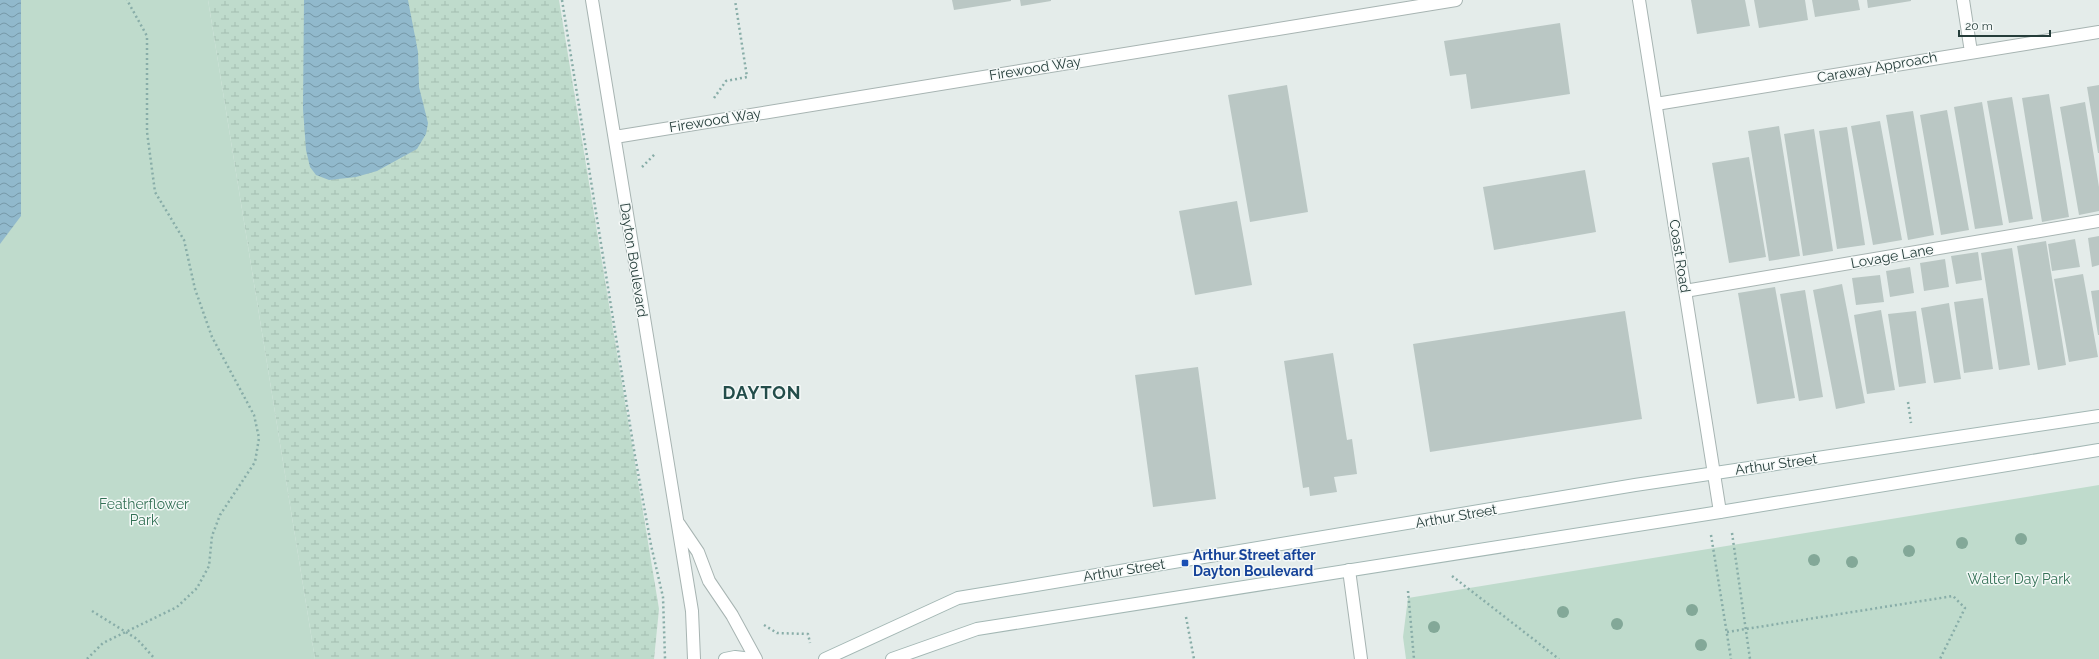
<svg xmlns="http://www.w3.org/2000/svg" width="2099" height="659" font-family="Raleway,sans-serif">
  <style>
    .wetland { fill: url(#wetland-marsh) }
    .park { fill: #bfdbcc }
    .water { fill: url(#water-waves) }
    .building { fill: #bac7c4 }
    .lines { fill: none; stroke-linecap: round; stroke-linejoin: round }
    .street-casing { stroke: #a7b4b2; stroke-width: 14 }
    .secondary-casing { stroke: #a3b7b4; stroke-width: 14 }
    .path { stroke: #88ada8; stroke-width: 2.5; stroke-dasharray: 2 3; stroke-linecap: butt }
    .street { stroke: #fff; stroke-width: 12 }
    .secondary { stroke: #fff; stroke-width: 12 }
    .tree { fill: #83a898 }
    .transit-dot { fill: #1a4fb4; stroke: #f5f9f8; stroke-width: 1.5 }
    .labels { text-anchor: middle; stroke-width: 3; stroke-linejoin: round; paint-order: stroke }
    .street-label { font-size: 14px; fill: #253d3a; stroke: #f5f9f8 }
    .park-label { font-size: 14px; fill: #337055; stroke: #f5f9f8 }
    .transit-label { font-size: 14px; font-weight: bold; fill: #164399; stroke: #f5f9f8; text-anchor: start }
    .district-label { font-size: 18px; font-weight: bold; letter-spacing: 1px; fill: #234d4a; stroke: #f5f9f8 }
  </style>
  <defs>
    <pattern id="wetland-marsh" width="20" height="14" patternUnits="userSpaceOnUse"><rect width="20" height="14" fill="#bfdbcc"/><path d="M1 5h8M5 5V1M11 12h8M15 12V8" fill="none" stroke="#a4bdb0"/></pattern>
    <pattern id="water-waves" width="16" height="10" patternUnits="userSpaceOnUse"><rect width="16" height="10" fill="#91b9cc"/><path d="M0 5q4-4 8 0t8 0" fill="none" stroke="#7698a7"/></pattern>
  </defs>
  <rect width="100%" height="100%" fill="#e4ecea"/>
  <path class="wetland" d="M208 0H559L659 609 654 659H315Z"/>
  <path class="park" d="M0 0H208L315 659H0Z
    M2099 485V659H1406L1403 637 1408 598Z"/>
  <path class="water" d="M0 0H21V216L0 244Z
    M304 0H408L418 52 419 87 428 123 426 134 417 149 377 171 356 177 329 180 316 175 310 167 306 150 303 109Z"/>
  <path class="building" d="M952 0H1011V1L954 10Z
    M1020 0H1051V1L1021 6Z
    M1691 0H1745L1750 26 1697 34Z
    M1754 0H1805L1808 20 1759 28Z
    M1812 0H1858L1860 10 1815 17Z
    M1867 0H1911V1L1868 8Z
    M1560 23 1570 94 1471 109 1466 74 1450 76 1444 41Z
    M1287 85 1308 212 1250 222 1228 95Z
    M2099 85V153H2098L2087 87Z
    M2049 94 2069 217 2042 222 2022 98Z
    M2012 97 2033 219 2009 223 1987 101Z
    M1982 102 2003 225 1975 229 1954 107Z
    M2085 102 2099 187V211L2079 215 2060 107Z
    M1947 110 1969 230 1941 235 1920 115Z
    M1913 111 1934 235 1908 240 1886 115Z
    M1880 121 1902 240 1873 245 1851 126Z
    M1779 126 1800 256 1769 261 1748 131Z
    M1847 127 1865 245 1837 249 1819 131Z
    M1814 129 1833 251 1803 256 1784 134Z
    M1749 157 1766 257 1729 263 1712 163Z
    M1585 170 1596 232 1494 250 1483 187Z
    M1237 201 1252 285 1195 295 1179 211Z
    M2099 236V265L2092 267 2088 238Z
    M2075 239 2080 267 2052 271 2048 244Z
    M2046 241 2066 365 2038 370 2017 246Z
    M2012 248 2030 365 1999 370 1981 253Z
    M1978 252 1982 280 1956 284 1951 256Z
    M1945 259 1949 287 1924 291 1920 263Z
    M1910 267 1914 293 1890 297 1886 271Z
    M2083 274 2098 357 2069 362 2054 279Z
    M1880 275 1884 302 1856 305 1852 278Z
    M1842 284 1865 403 1836 409 1813 290Z
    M1775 287 1795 398 1757 404 1738 293Z
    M1805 290 1823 397 1799 401 1780 294Z
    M2099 290V335H2098L2091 291Z
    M1983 298 1993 369 1964 373 1954 302Z
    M1949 303 1961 379 1934 383 1921 308Z
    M1881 310 1895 390 1867 394 1854 315Z
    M1625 311 1642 419 1430 452 1413 344Z
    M1916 311 1926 383 1899 387 1888 314Z
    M1333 353 1347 440 1352 439 1357 474 1334 477 1337 492 1310 496 1309 487 1303 488 1284 361Z
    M1198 367 1216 499 1153 507 1135 375Z"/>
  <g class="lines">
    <defs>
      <path id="street" d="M592 0 692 611 694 659
        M1639 0 1720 512
        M1963 0 1971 52
        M1656 104 2099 32
        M615 137 1456 0
        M1685 291 2099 221
        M679 524 698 552 709 581 732 615 756 659
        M1349 570 1361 659"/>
      <path id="secondary" d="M725 659 735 657 752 659
        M825 659 958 598 1635 485 2099 416
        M892 659 977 629 1720 512 2099 450"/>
    </defs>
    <use href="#street" class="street-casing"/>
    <use href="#secondary" class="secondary-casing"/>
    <path class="path" d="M562 0 635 456 651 545 663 597 665 659
      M714 98 726 81 747 77 735 0
      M642 167 655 154
      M1908 402 1911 423
      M1732 533 1750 659
      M1711 535 1731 659
      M1452 576 1559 659
      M1408 591 1414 659
      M92 611 137 639 155 659
      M1186 617 1194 659
      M764 625 777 633 808 634 810 643
      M1727 632 1953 596 1965 608 1940 659
      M87 659 103 643 177 607 197 588 209 566 212 536 220 515 255 462 259 438 254 415 212 337 195 289 184 240 155 192 147 132V36L127 0"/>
    <use href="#street" class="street"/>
    <use href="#secondary" class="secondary"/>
  </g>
  <g class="tree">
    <circle cx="2021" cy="539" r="6"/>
    <circle cx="1962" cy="543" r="6"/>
    <circle cx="1909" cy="551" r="6"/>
    <circle cx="1814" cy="560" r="6"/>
    <circle cx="1852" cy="562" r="6"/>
    <circle cx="1692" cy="610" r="6"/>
    <circle cx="1563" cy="612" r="6"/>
    <circle cx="1617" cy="624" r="6"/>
    <circle cx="1434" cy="627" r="6"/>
    <circle cx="1701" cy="645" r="6"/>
  </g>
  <rect class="transit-dot" x="1181" y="559" width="8" height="8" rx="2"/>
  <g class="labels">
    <g class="street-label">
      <text transform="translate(1877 67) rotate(-10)" y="5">Caraway Approach</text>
      <text transform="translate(1035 68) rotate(-9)" y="5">Firewood Way</text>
      <text transform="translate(715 120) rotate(-9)" y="5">Firewood Way</text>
      <text transform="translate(1680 256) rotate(81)" y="5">Coast Road</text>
      <text transform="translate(1892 256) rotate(-10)" y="5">Lovage Lane</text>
      <text transform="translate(634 260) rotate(81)" y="5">Dayton Boulevard</text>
      <text transform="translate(1776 464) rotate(-8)" y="5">Arthur Street</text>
      <text transform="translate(1456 516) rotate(-10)" y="5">Arthur Street</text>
      <text transform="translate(1124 570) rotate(-9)" y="5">Arthur Street</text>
    </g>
    <g class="park-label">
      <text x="144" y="509">Featherflower<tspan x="144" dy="16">Park</tspan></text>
      <text x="2019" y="584">Walter Day Park</text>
    </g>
    <g class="transit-label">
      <text x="1193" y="560">Arthur Street after<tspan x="1193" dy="16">Dayton Boulevard</tspan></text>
    </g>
    <g class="district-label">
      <text x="762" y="399">DAYTON</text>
    </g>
  </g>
  <path d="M1959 30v6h91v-6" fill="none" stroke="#253d3a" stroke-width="2"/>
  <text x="1965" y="30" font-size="12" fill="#253d3a" stroke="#f5f9f8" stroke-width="3" paint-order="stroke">20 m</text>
</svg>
